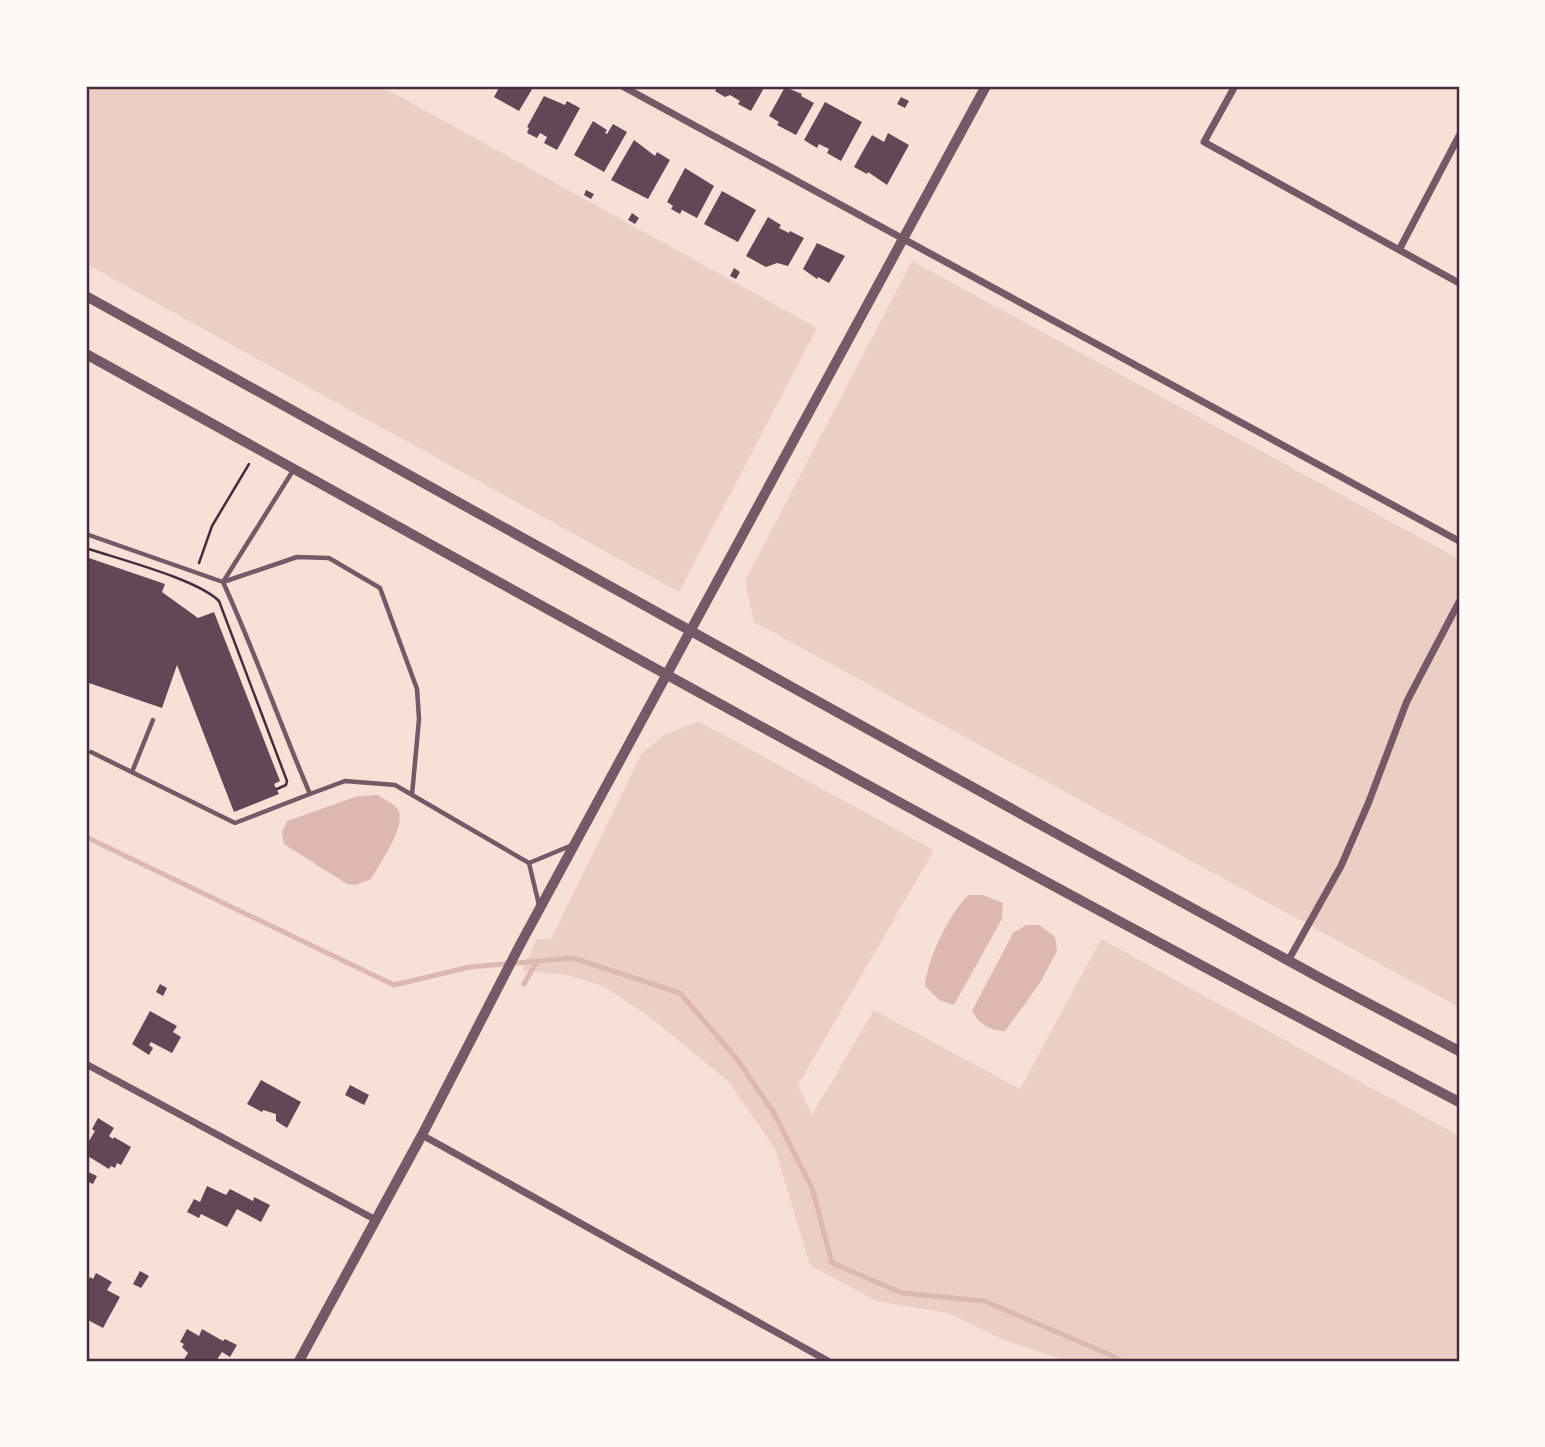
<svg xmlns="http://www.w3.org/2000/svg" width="1545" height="1447" font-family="Rubik,sans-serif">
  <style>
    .green { fill: #ebcfc5 }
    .water { fill: #dcb8b0 }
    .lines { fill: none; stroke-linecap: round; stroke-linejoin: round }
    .stream { stroke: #dcb8b0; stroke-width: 5 }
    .building { fill: #644757 }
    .path { stroke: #4a2c40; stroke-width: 2.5 }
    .service { stroke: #755966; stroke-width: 4.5 }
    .minor { stroke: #755966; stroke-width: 7 }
    .tertiary { stroke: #755966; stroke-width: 10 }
    .neatline { fill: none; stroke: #4a2c40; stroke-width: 2.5 }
  </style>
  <rect width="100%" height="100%" fill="#f7e1d7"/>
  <path class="green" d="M86 86H381L817 328 679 592 86 264Z
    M912 261 1459 559V1007L754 622 745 581Z
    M698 721 934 850 798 1085 812 1115 874 1010 1020 1089 1101 939 1459 1136V1361H1066L1004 1340 948 1313 876 1301 810 1265 775 1149 729 1082 650 1017 603 986 566 975 522 971 537 939H551L642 753 664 735Z"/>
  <path class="water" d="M378 795C383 799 393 803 397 808 409 823 379 865 371 879L356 885 347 884 284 844 282 832 287 821 358 796Z
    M968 895H983L1003 903 1002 919 954 1005 939 1000 925 986C927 959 949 915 968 895Z
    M1026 925H1039L1055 937 1057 951 1040 983 1005 1031C990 1031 979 1024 972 1011L1013 933Z"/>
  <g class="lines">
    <path class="stream" d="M86 90 88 86
      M86 837 394 985 470 967 573 958 680 993 737 1059 774 1113 812 1188 832 1263 902 1293 984 1301 1113 1356 1120 1361
      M524 984 537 961"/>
  </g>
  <path class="building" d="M500 86H534L519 111 494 97Z
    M718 86H765L751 111 738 104 740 101 730 95 725 97 715 91Z
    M785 87 802 94 801 96 814 103 796 135 777 125 779 122 769 116Z
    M544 96 565 105 567 101 580 108 557 150 544 143 547 137 540 133 537 138 527 133 529 128 527 127Z
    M901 97 909 101 905 108 897 104Z
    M825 102 862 122 841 161 827 153 829 149 819 144 817 148 804 140Z
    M593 121 607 130 605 133 607 134 613 124 627 132 604 172 574 155Z
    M888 133 909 145 887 185 868 172 867 174 854 167 872 135 884 142Z
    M634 140 655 156 657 152 670 160 648 199 611 180Z
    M685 168 714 186 697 218 682 210 680 214 671 209 673 206 667 202Z
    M586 190 594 194 591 199 584 195Z
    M722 191 756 210 738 242 704 224Z
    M632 213 639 218 635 224 628 220Z
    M768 217 781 225 779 228 789 233 790 231 804 238 788 266 777 263 766 267 746 256Z
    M817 243 845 256 829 283 818 277 817 279 803 269Z
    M734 268 740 272 736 279 730 276Z
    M86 557 165 584 162 592 198 618 214 612 280 781 274 784 279 794 234 812 177 665 162 708 86 682Z
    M160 984 167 988 163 996 156 992Z
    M150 1011 177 1026 173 1032 181 1037 172 1053 151 1042 149 1045 153 1048 149 1055 132 1044Z
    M261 1080 301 1102 287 1128 276 1121V1114L263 1110 262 1112 247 1104Z
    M350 1085 369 1095 364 1105 345 1095Z
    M98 1118 114 1128 109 1136 113 1139 114 1137 131 1147 121 1165 117 1163 115 1168 111 1166 109 1169 86 1155V1146L95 1131 92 1129Z
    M86 1171 97 1176 93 1184 86 1181Z
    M207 1186 226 1195 230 1189 253 1201 254 1197 270 1205 261 1222 237 1209 227 1227 201 1214 199 1218 187 1212 194 1199 200 1202Z
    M140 1271 149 1276 141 1288 133 1284Z
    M96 1273 112 1282 107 1290 120 1297 103 1328 86 1319V1279L88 1281 90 1277 93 1279Z
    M187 1329 199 1336 202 1329 223 1341 225 1339 237 1345 230 1357 222 1352 216 1361H183L188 1353 182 1347 184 1344 180 1342Z"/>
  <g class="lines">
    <path class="path" d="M86 548C118 559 197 579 219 601L287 781 286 785 277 789
      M199 563 212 526 249 464"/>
    <path class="service" d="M86 534 223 582 294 469
      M91 752 235 823 310 794
      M132 772 153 720
      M412 795 419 719 417 689 380 588 329 558 297 557 223 582C255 652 280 724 310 794L345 781 395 785 529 863 539 905
      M529 863 570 846"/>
    <path class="minor" d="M622 86 1459 541
      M1235 86 1204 142 1459 283
      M1399 250 1459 136
      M1288 961 1341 866 1368 804 1407 701 1459 602
      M86 1064 376 1220
      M422 1135 828 1361
      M86 1361H87"/>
    <path class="tertiary" d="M86 296 1059 835 1322 979 1459 1051
      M86 354C542 606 998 860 1459 1102
      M299 1361 422 1135 521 943 986 86"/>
  </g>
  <rect width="1545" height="1447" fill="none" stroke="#fffaf5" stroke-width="175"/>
  <rect x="88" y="88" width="1370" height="1272" class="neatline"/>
</svg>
